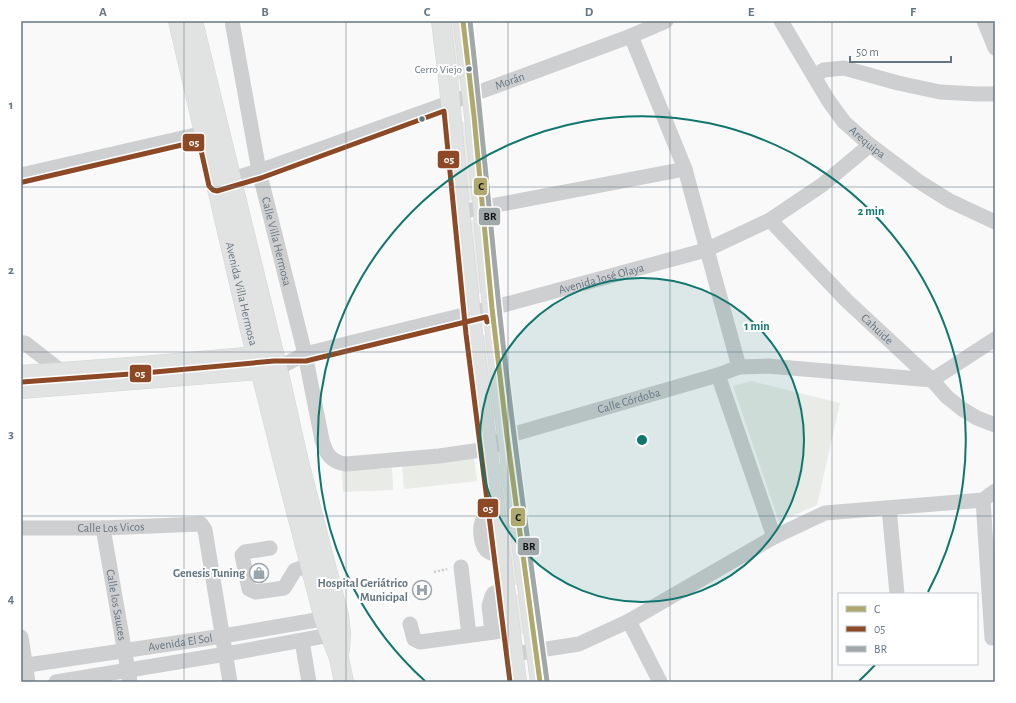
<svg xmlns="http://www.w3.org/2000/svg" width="1016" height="703" font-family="'Alegreya Sans',sans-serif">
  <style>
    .green { fill: #e8ebe6 }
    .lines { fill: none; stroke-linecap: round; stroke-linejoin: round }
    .major-casing { stroke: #d5d6d7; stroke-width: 20 }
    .path { stroke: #cbcccd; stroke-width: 2.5; stroke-dasharray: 2 2; stroke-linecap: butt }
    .minor { stroke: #cecfd0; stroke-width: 15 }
    .major { stroke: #e1e2e2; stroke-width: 19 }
    .bus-1-casing { stroke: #fff; stroke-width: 8 }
    .bus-2-casing { stroke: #fff; stroke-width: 8 }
    .bus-3-casing { stroke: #fff; stroke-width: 8 }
    .bus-1 { stroke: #afa96e; stroke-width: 5 }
    .bus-2 { stroke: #8d4925; stroke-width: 5 }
    .bus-3 { stroke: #a0a8aa; stroke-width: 5 }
    .grid { fill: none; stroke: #657683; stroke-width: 1; stroke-opacity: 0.55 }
    .ring { fill: none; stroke: #0f766e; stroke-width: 2 }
    .bus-dot { fill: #657683; stroke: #fff; stroke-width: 1.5 }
    .labels { text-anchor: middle; stroke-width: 4; stroke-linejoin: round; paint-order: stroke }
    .bus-label { font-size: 11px; fill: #657683; stroke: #fff; text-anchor: end }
    .street-label { font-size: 12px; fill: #657683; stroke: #fff }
    .poi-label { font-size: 12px; font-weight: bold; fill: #657683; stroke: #fff; text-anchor: end }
    .centre { fill: #0f766e; stroke: #fff; stroke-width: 2 }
    .ring-label { font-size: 12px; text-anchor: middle; font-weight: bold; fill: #0f766e; stroke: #fff; stroke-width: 4; stroke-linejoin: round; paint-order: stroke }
    .line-badge { stroke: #fff; stroke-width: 1.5 }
    .badge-label { font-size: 11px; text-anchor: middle; font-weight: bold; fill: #fff }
    .pale-badge-label { font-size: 11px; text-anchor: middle; font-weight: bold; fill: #111 }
    .neatline { fill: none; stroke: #657683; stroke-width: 1.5 }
    .grid-label { font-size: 13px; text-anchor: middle; font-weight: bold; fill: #657683 }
  </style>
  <rect width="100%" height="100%" fill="#f9f9f9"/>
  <path class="green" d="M449 21H455L462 79 457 80Z
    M461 122H465L474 200 468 201Z
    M470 220H475L482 293H476Z
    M481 335H487L496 420 491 421Z
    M751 381 840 403 817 505 779 522 733 386Z
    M474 457 477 481 404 489 402 465Z
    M498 464H502L518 583 517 585H514Z
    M392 468 393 490 343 492 342 470Z
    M515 594 519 595 524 634H518Z"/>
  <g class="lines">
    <defs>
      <g id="major">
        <path id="s9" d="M178 21 250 330 284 465 324 619 339 658 344 682"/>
        <path d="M193 21 281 382 299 462 339 616 341 633 340 650"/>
        <path d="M441 21 449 86 460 212 473 333 517 682"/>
        <path d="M463 21 474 116 492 308 507 436 540 682"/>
        <path d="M21 375 143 366 268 355"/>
        <path d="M21 389 272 369"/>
      </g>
    </defs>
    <use href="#major" class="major-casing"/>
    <path class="path" d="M434 572 447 569"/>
    <g class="minor">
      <path id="s1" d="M232 21 259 171 305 354 322 440C326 454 331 462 346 464L439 456 488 449 495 445 507 436 718 375 739 367 768 366 932 380"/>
      <path id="s2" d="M781 21 828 100 844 122 870 145 918 181 950 201 995 222"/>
      <path d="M984 21 995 48"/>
      <path d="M631 36 685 169 739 367"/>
      <path d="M814 76 824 70 844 68 898 83 940 92 977 94H995"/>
      <path d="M21 175 204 133"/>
      <path id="s3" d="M221 182 259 171 482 91 631 36 666 21"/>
      <path d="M460 212 685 169"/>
      <path id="s4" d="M770 220 846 300 932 380 947 397 962 409 977 418 995 425"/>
      <path d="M21 343H25L62 372"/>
      <path id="s5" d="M278 368 305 354 492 308 706 250 770 220 822 185 870 145"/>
      <path d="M718 375 774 537"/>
      <path d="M932 380 995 339"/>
      <path d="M983 500 992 638"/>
      <path d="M495 504C491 509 485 514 483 520 479 527 480 548 489 552 492 554 497 554 501 556"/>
      <path d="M889 508 897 594"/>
      <path id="s6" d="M21 528H103L201 524 205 530 230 682"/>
      <path id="s7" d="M103 528 130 682"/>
      <path d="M270 548 245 552 242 555 249 589 256 592 284 588 295 570 310 565"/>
      <path d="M461 567 469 635"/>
      <path d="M629 621 660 682"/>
      <path d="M410 624 414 639 420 642 510 630"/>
      <path d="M492 632 489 606 492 596 494 593 505 590"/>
      <path d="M21 637 28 682"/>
      <path d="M302 641 309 682"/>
      <path d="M514 654 579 644 629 621 774 537 825 513 983 500 995 491"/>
      <path id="s8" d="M21 666 223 636 334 617"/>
      <path d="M56 682 226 654 341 633"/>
    </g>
    <use href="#major" class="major"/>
    <defs>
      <path id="bus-1" d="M463 21 474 116 492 308 507 436 540 682"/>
      <path id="bus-2" d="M23 182 199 141 209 186 213 190 217 191 261 178 444 111 466 334 510 682
        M22 382 144 373 274 361H306L486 317 487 322"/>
      <path id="bus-3" d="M470 21C481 116 489 211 499 307 512 432 530 556 547 681"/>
    </defs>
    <use href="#bus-1" class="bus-1-casing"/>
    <use href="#bus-2" class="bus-2-casing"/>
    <use href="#bus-3" class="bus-3-casing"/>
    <use href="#bus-1" class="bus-1"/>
    <use href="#bus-2" class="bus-2"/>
    <use href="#bus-3" class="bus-3"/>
  </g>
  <path class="grid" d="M184 21V682M346 21V682M508 21V682M670 21V682M832 21V682M21 187H995M21 352H995M21 516H995"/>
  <circle cx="642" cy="440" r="162" fill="#0f766e" fill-opacity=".12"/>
  <g class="ring">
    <circle cx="642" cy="440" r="162"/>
    <path d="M875 665A324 324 0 0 1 859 681M425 681A324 324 0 1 1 928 592"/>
  </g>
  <defs>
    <symbol id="shop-ring" viewBox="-11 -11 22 22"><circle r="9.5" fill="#fff" stroke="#99a4ac" stroke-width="1.5"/><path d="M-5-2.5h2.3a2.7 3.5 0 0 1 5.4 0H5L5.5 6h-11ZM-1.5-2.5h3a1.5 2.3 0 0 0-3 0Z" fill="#99a4ac"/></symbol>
    <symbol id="hospital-ring" viewBox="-11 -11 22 22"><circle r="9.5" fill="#fff" stroke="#99a4ac" stroke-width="1.5"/><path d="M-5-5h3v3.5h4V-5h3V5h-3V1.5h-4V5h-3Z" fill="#99a4ac"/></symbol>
  </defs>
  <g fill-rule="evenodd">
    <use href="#shop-ring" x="248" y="562" width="22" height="22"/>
    <use href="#hospital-ring" x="411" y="579" width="22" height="22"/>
  </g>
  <g class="bus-dot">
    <circle cx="469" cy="69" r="3.5"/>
    <circle cx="422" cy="119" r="3.5"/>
  </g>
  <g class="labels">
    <g class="bus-label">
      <text x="462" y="73">Cerro Viejo</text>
    </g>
    <g class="street-label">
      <text dy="4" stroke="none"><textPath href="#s3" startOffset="306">Morán</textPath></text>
      <text dy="4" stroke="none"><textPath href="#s2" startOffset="150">Arequipa</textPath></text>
      <text dy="4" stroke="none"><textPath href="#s1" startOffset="225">Calle Villa Hermosa</textPath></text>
      <text dy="4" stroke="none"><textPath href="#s5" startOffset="336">Avenida José Olaya</textPath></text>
      <text dy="4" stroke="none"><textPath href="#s9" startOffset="280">Avenida Villa Hermosa</textPath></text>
      <text dy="4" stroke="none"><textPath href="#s4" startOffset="153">Cahuide</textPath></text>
      <text dy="4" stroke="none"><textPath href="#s1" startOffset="758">Calle Córdoba</textPath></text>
      <text dy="4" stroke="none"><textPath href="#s6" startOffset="90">Calle Los Vicos</textPath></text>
      <text dy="4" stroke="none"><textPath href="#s7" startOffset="78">Calle los Sauces</textPath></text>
      <text dy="4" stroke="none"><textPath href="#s8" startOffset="161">Avenida El Sol</textPath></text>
    </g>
    <g class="poi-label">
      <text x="245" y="577">Genesis Tuning</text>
      <text x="408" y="587">Hospital Geriátrico<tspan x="408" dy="14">Municipal</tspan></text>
    </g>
  </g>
  <circle cx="642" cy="440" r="6" class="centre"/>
  <g class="ring-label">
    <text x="871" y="215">2 min</text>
    <text x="757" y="330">1 min</text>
  </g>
  <g class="line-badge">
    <rect x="182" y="133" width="23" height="19" rx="4" fill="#8d4925"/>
    <rect x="437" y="150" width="23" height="19" rx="4" fill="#8d4925"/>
    <rect x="473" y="177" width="15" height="19" rx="4" fill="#afa96e"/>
    <rect x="478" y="207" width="23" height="19" rx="4" fill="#a0a8aa"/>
    <rect x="129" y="364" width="23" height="19" rx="4" fill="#8d4925"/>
    <rect x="477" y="498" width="22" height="20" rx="4" fill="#8d4925"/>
    <rect x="510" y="507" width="16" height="20" rx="4" fill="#afa96e"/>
    <rect x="517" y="537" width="23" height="19" rx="4" fill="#a0a8aa"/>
  </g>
  <g class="badge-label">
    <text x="194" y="146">05</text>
    <text x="449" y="163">05</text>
    <text x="140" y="377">05</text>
    <text x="488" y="512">05</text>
  </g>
  <g class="pale-badge-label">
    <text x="481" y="190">C</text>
    <text x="490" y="220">BR</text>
    <text x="518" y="521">C</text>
    <text x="529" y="550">BR</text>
  </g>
  <rect width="1016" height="703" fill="none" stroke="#ffffff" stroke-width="44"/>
  <rect x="838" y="593" width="140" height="72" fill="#ffffff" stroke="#c1c8cd"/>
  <rect x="846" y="606" width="20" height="6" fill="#afa96e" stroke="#c1c8cd"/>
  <text x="874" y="613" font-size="12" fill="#657683">C</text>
  <rect x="846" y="626" width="20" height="6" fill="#8d4925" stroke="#c1c8cd"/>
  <text x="874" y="633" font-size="12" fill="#657683">05</text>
  <rect x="846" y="646" width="20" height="6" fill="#a0a8aa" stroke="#c1c8cd"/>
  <text x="874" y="653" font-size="12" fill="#657683">BR</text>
  <path d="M850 56v6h101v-6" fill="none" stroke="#657683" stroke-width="2"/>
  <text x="856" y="56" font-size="12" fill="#657683" stroke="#ffffff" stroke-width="3" paint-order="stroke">50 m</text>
  <rect x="22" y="22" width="972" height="659" class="neatline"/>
  <g class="grid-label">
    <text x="103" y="16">A</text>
    <text x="265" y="16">B</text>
    <text x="427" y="16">C</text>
    <text x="589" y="16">D</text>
    <text x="751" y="16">E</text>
    <text x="913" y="16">F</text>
    <text x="11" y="109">1</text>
    <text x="11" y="274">2</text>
    <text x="11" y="438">3</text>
    <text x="11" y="603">4</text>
  </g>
</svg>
